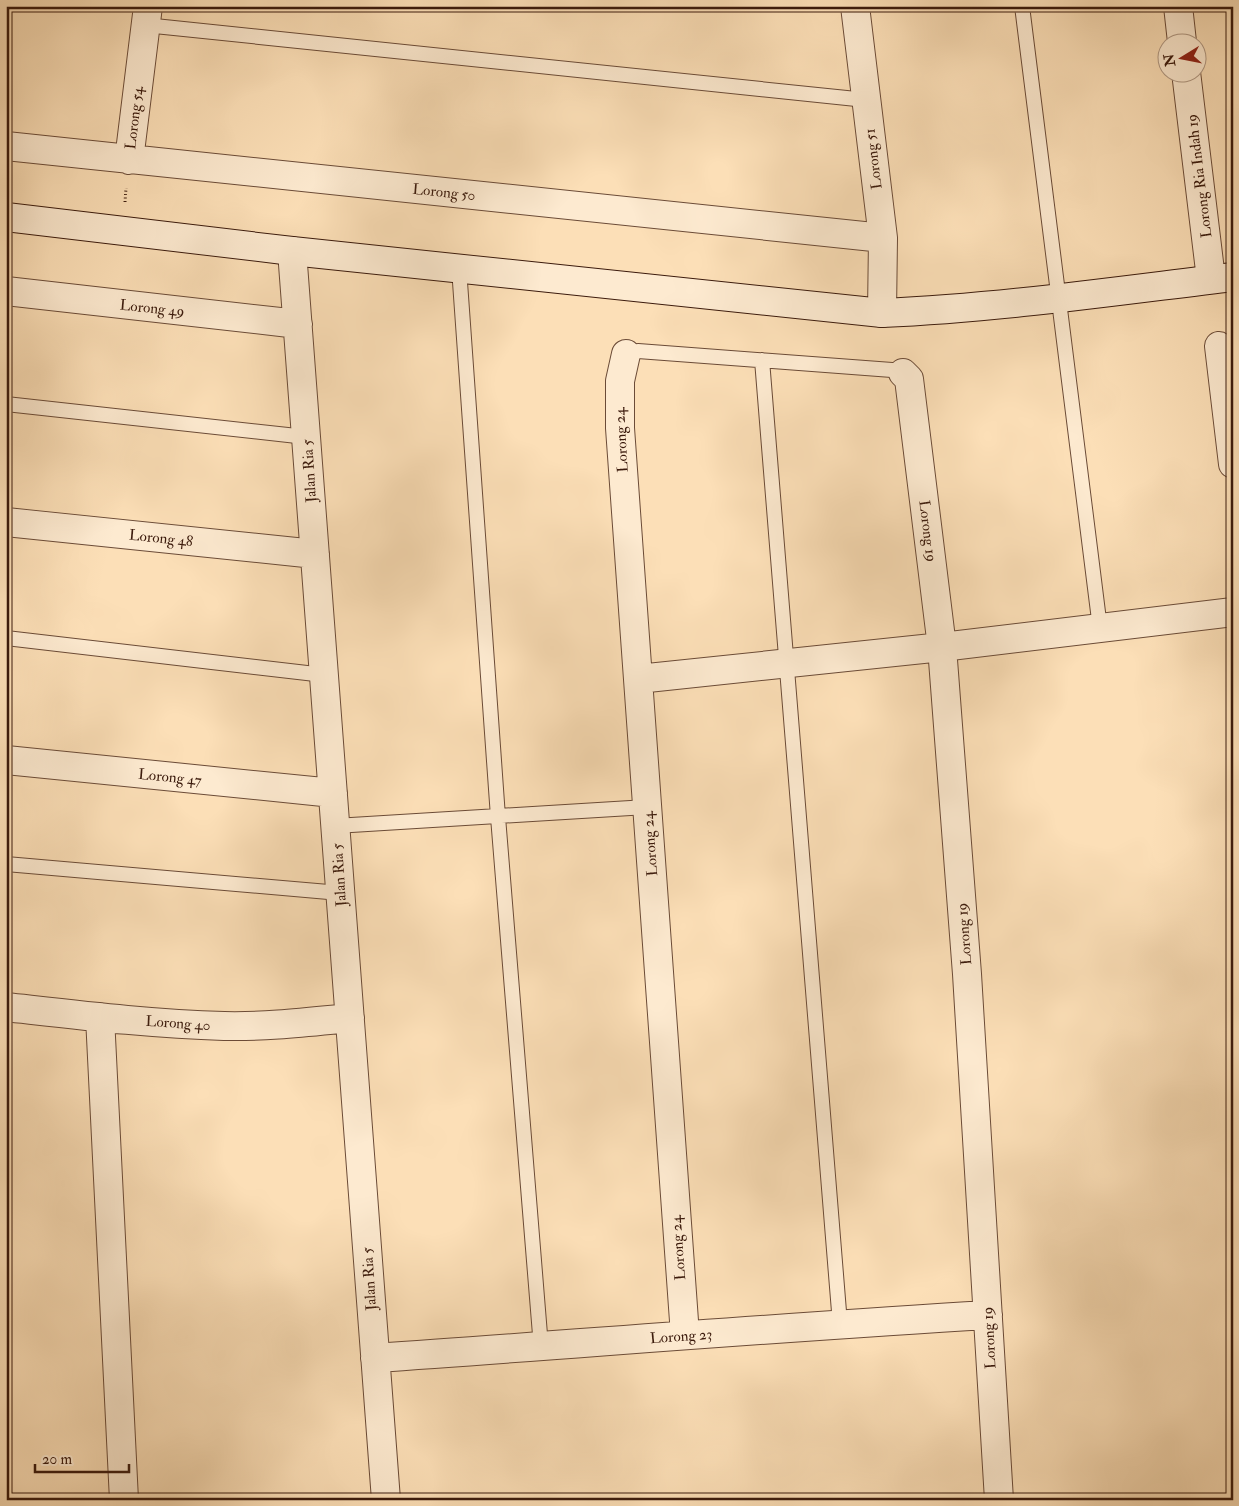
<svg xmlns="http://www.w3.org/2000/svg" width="1239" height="1506" font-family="'IM FELL Double Pica',serif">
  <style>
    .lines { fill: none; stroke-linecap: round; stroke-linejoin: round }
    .lane-casing { stroke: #6b4b37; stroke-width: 16 }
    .street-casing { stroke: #6b4b37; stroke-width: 30 }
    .secondary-casing { stroke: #3b1a0c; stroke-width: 30 }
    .path { stroke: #3b1a0c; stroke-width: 3; stroke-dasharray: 1 2.5; stroke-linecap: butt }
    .lane { stroke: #fdead0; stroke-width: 14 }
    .street { stroke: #fdead0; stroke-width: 28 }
    .secondary { stroke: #fdead0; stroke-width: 28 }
    .labels { text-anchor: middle; stroke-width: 4; stroke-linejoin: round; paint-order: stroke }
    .street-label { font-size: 15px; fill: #3b1a0c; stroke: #fdead0 }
  </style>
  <rect width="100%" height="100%" fill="#fcdfb7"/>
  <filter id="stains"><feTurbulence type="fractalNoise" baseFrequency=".004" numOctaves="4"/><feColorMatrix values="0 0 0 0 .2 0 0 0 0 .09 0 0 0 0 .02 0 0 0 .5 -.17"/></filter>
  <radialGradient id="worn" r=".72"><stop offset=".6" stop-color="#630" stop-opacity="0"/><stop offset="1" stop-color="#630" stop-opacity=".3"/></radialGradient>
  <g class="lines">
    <defs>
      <path id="lane" d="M1022 6 1100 628
        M145 25 866 100
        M459 268 498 817 541 1347
        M626 354 638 351 892 370 903 373
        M762 360 840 1324
        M6 404 306 437
        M6 638 324 675
        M335 826 647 807
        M6 864 340 893"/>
      <path id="street" d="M855 6 883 238 882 313
        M1178 6 1182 42
        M1186 72 1211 279
        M6 146 883 238
        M129 160 148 6
        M292 251 386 1500
        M6 291 298 324
        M1219 346 1233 464
        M626 354 620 381V428L685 1335
        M903 373 909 379 942 647 967 974 999 1500
        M6 522 315 554
        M638 679 942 647 1233 612
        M6 760 333 793
        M6 1007C78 1015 151 1024 224 1026 266 1027 308 1022 350 1018
        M100 1017 124 1500
        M375 1358C579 1344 783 1327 988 1315"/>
      <path id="secondary" d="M6 217 292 251 882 313C999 308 1116 291 1233 277"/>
    </defs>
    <use href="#lane" class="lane-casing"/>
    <use href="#street" class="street-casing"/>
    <use href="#secondary" class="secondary-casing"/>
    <path class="path" d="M125 202 126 188"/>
    <use href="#lane" class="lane"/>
    <use href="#street" class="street"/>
    <use href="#secondary" class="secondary"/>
  </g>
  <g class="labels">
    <g class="street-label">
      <text transform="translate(134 118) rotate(-83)" y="5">Lorong 54</text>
      <text transform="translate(873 159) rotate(-97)" y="5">Lorong 51</text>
      <text transform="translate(1199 176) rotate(-97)" y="5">Lorong Ria Indah 19</text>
      <text transform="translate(444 192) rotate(6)" y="5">Lorong 50</text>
      <text transform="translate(152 308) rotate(6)" y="5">Lorong 49</text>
      <text transform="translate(621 440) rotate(-93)" y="5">Lorong 24</text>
      <text transform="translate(309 471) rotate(-94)" y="5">Jalan Ria 5</text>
      <text transform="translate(928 531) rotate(83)" y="5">Lorong 19</text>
      <text transform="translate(161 538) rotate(6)" y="5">Lorong 48</text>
      <text transform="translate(170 777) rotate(6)" y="5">Lorong 47</text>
      <text transform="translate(650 844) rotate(-94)" y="5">Lorong 24</text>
      <text transform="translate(339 875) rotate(-94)" y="5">Jalan Ria 5</text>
      <text transform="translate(964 934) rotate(-94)" y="5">Lorong 19</text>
      <text transform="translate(178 1023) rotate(4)" y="5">Lorong 40</text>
      <text transform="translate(678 1248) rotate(-94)" y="5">Lorong 24</text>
      <text transform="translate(369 1279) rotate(-94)" y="5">Jalan Ria 5</text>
      <text transform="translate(681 1336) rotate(-4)" y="5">Lorong 23</text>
      <text transform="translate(989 1338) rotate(-93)" y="5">Lorong 19</text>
    </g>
  </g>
  <rect width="1239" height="1506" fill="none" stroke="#fcdfb7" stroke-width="25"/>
  <rect x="8" y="8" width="1224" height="1491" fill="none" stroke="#3b1a0c" stroke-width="2.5"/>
  <rect x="12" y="12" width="1214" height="1481" fill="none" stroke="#3b1a0c"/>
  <g transform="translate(1182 58) rotate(260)"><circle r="24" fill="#fdead0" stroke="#af9782"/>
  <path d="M0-4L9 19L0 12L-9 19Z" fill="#8f2418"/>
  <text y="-8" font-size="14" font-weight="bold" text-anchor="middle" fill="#3b1a0c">N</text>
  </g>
  <path d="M35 1464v8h94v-8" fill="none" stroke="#3b1a0c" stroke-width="2.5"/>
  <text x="42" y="1464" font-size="15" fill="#3b1a0c" stroke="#fdead0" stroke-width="4" paint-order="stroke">20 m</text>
  <rect width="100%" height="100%" filter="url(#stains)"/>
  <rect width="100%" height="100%" fill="url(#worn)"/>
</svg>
